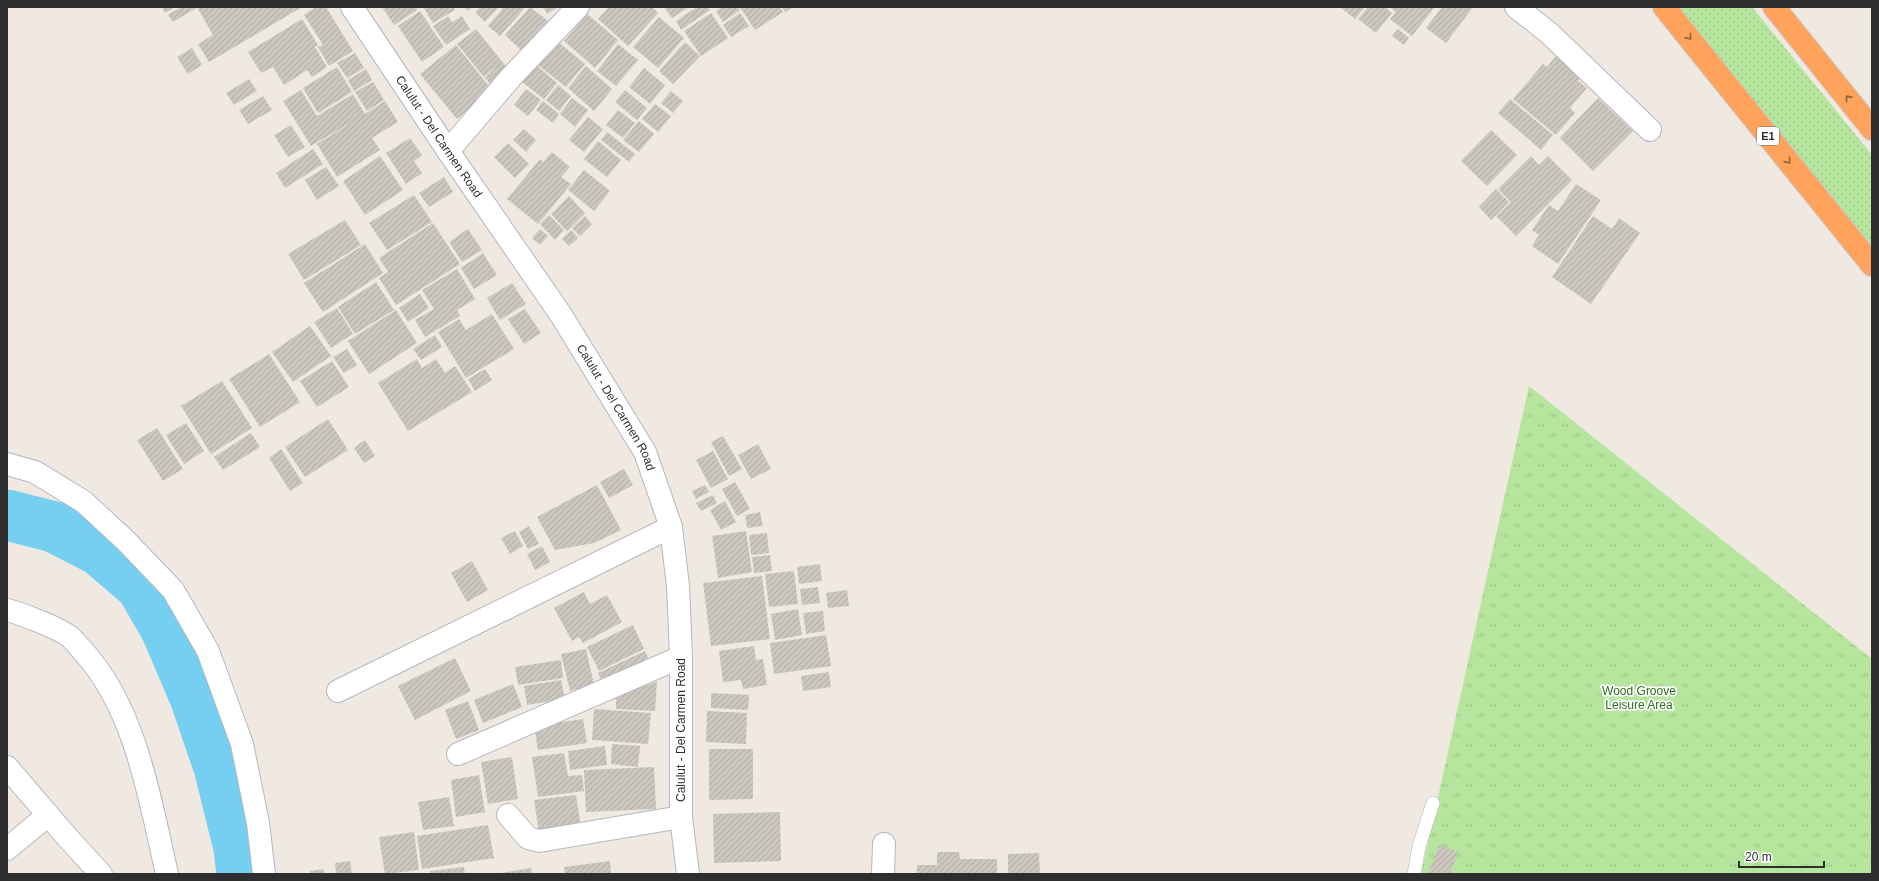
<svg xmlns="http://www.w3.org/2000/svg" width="1879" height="881" font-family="Helvetica,sans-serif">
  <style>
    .grass { fill: url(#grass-dots) }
    .park { fill: url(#park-tufts) }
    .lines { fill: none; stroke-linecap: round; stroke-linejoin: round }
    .river { stroke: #75cff0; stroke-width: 51 }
    .building { fill: url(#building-hatch) }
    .service-casing { stroke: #b4b7c1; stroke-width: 14 }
    .minor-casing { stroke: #b4b7c1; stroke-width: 24 }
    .secondary-casing { stroke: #b4b7c1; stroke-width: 24 }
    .motorway-casing { stroke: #c9c9c9; stroke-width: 24 }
    .service { stroke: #fff; stroke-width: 13 }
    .minor { stroke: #fff; stroke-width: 22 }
    .secondary { stroke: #fff; stroke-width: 22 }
    .motorway { stroke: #ffa35c; stroke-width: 22 }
    .oneway { stroke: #8c6343 }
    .labels { text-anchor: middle; stroke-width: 3.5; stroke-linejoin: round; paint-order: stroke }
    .shield { fill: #fff; stroke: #6d6d6d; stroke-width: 1 }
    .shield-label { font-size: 11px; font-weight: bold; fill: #2e2e2e }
    .street-label { font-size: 12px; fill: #2e2e2e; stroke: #fff }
    .park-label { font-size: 12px; fill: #2c6e1b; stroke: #fff }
  </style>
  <defs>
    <pattern id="grass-dots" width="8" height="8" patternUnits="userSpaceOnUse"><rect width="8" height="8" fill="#b6e59e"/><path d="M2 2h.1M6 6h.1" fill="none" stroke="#9dc588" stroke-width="1.8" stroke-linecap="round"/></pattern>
    <pattern id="park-tufts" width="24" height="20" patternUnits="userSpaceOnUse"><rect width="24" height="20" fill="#b6e59e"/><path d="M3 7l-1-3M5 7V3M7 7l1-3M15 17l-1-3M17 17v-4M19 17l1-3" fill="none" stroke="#9dc588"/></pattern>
    <pattern id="building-hatch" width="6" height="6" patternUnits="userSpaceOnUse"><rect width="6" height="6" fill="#cbc7bf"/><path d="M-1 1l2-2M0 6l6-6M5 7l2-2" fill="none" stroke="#afaba4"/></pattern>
  </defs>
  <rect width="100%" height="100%" fill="#efe9e1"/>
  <path class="grass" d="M1674 7H1752L1872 155V246Z"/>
  <path class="park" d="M1529 386 1872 659V874H1421Z"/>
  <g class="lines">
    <path class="river" d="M7 515 54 527 99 550 141 586 166 629 195 697 219 767 239 848 242 874"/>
  </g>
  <path class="building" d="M162 7H175L165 13Z
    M181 7H198L173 22 168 15Z
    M201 7H302L209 62 198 44 213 35 198 9Z
    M316 7H326L353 51 329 66 318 47 323 45 304 15Z
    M382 7H416L417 10 394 25Z
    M423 7H453L455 10 433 23Z
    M464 7H472L468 11Z
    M480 7H499L485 22 475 12Z
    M504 7H522L524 9 500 36 488 26Z
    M530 7 548 21 522 51 505 35Z
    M543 7H558L547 14Z
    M609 7H652L658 13 628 46 598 19Z
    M664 7H689L672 18Z
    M697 7H708L710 10 681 30 676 21Z
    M722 7H737L740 10 723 22 716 11Z
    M740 7H780L783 12 755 30Z
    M782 7H794L785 12Z
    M1340 7H1365L1355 19Z
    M1368 7H1385L1392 13 1376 33 1358 19Z
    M1390 7H1435L1412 36 1390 19 1396 12Z
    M1442 7H1473L1446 43 1426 28Z
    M420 11 444 47 422 62 398 26Z
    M711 13 728 38 701 56 684 31Z
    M740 13 749 26 731 37 723 25Z
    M587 14 618 40 595 68 564 41Z
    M448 16 452 22 462 16 470 29 446 45 433 26Z
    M659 17 684 38 658 68 633 47Z
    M302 19 318 45 315 47 327 67 312 77 307 70 284 85 273 67 261 73 248 52Z
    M476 29 512 74 494 88 485 78 498 66 484 77 457 44Z
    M1398 29 1409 38 1404 45 1392 36Z
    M557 41 585 64 566 87 538 65Z
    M685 42 700 56 673 84 659 71Z
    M618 44 638 60 616 86 597 71Z
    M456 45 492 90 457 119 420 74Z
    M192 48 202 65 188 74 177 57Z
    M1561 50 1586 71 1578 81 1587 88 1570 108 1575 113 1556 135 1513 99 1543 64 1547 67Z
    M355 53 364 68 347 78 337 63Z
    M536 65 557 83 544 99 522 82Z
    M586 66 612 89 594 111 568 88Z
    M337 67 352 92 318 113 303 88Z
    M644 68 665 85 650 104 629 87Z
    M366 69 372 80 354 91 348 80Z
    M249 79 257 91 234 105 226 93Z
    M373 82 384 100 367 111 355 92Z
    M558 85 571 96 559 111 546 100Z
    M526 89 541 100 528 116 514 105Z
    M301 90 317 116 353 94 365 114 385 101 398 122 372 138 380 150 337 177 317 144 357 119 311 146 283 101Z
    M625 90 647 108 637 120 615 102Z
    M671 91 683 101 673 113 661 103Z
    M263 96 272 110 248 124 239 110Z
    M572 98 588 110 575 127 560 114Z
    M1598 98 1633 131 1593 171 1560 138Z
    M1510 99 1553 135 1541 150 1498 113Z
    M543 101 559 114 553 123 536 110Z
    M655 104 671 116 658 132 642 119Z
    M618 110 635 123 623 138 606 125Z
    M588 117 603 129 584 152 569 140Z
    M639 121 654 134 639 152 623 140Z
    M291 125 305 147 288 157 274 135Z
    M524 129 536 140 526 152 513 140Z
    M1491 130 1517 155 1487 186 1461 161Z
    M607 132 635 154 629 162 601 140Z
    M410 138 422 155 414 161 422 173 406 184 386 153Z
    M598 141 621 160 607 177 584 159Z
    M508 143 529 164 515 178 494 157Z
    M313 149 323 164 285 188 276 173Z
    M552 152 570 167 561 177 571 184 538 224 507 199 540 159 543 162Z
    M380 156 403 190 365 215 343 181Z
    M1531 156 1539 165 1548 156 1572 180 1516 236 1496 216 1511 202 1498 189Z
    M326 167 339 186 317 200 305 180Z
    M584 170 610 191 594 211 568 190Z
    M444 177 453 192 429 207 419 193Z
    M1576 184 1601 200 1558 264 1532 246 1539 235 1532 230 1549 205 1558 211Z
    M1496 189 1509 202 1491 220 1479 207Z
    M414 195 432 222 387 250 369 223Z
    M569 196 585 213 567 231 551 214Z
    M549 215 564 230 555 240 540 224Z
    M585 216 592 224 580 236 572 228Z
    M1593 216 1612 229 1619 218 1640 233 1591 304 1552 277Z
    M345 220 361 245 304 280 288 254Z
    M433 223 460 264 396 305 379 278 388 272 379 258Z
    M468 229 482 250 462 262 449 242Z
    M540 229 548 236 540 245 532 238Z
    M571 230 578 238 569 246 562 239Z
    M365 244 383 273 323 312 304 283Z
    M483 253 497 275 474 289 461 268Z
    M457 269 475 299 457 310 460 316 425 337 415 320 434 309 422 290Z
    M376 282 394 310 355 334 338 307Z
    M512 283 526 304 500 320 487 298Z
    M420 294 429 308 408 322 399 308Z
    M337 308 353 334 331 348 314 322Z
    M525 309 541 333 524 344 508 319Z
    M396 310 417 343 369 374 348 341Z
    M492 314 514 349 466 378 438 332 459 319 466 330Z
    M310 326 331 356 293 382 272 352Z
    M435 335 442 347 421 360 413 349Z
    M347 349 357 365 344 373 333 357Z
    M269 354 300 402 260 427 229 379Z
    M417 359 422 368 436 359 445 373 455 366 472 392 408 431 378 383Z
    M332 361 349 387 317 407 300 381Z
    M485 369 492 380 475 391 468 379Z
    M222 381 252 428 211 454 181 406Z
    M328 419 348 450 305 477 285 447Z
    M186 423 204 451 184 464 166 435Z
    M157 428 183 469 163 481 137 440Z
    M251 433 260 447 223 470 214 457Z
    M723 436 742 469 729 476 711 442Z
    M365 440 375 456 364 463 354 448Z
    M758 444 771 469 751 479 738 455Z
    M281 449 303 483 290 491 269 458Z
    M713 451 728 479 711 488 696 460Z
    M624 469 633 485 609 498 600 482Z
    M735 482 750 509 737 516 722 489Z
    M597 485 621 530 594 543 555 550 537 517Z
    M705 485 709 492 696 499 692 491Z
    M713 495 717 503 701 511 696 503Z
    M725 501 736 522 721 530 710 510Z
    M760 512 763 526 747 528 745 515Z
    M529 526 539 544 528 549 519 532Z
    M515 531 523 546 510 554 501 538Z
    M746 531 752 572 718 578 712 536Z
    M767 533 769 553 751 555 749 535Z
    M542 546 550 562 535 570 527 554Z
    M770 555 772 571 754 573 752 557Z
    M472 561 488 590 467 602 451 573Z
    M820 564 822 581 799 584 797 567Z
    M794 571 798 604 769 607 765 574Z
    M762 576 770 639 711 646 703 583Z
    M818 587 820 603 802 605 800 589Z
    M847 590 849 606 828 608 826 593Z
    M584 592 590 604 607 595 622 622 583 643 579 637 572 641 554 608Z
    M798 609 802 635 775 640 771 614Z
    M823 611 825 631 806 634 803 613Z
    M633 625 644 649 599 671 587 647Z
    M826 635 831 666 774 674 770 643Z
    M754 646 756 660 763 659 767 685 743 689 741 680 723 682 719 651Z
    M586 649 594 685 570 691 561 654Z
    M645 651 651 664 605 686 598 673Z
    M455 658 471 691 415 720 398 686Z
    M561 660 563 678 518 685 515 667Z
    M829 672 831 687 803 691 801 676Z
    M561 680 565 699 527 705 524 686Z
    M657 682 655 711 616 709V695Z
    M513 684 522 707 483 723 474 700Z
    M711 693 749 695 748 710 711 708Z
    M468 701 479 730 456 739 445 710Z
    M594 709 651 713 648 744 592 740Z
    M707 711 747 713 746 744 706 742Z
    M583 719 587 743 538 750 534 726Z
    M612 744 640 746 638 767 611 764Z
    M605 746 607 765 570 770 568 751Z
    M709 749H753V799L709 800Z
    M564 753 568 776 582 775 584 791 538 797 532 757Z
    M512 757 518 799 488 804 481 762Z
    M654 767 656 809 586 812 584 770Z
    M479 775 485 812 456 817 451 780Z
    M576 795 581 827 539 833 534 800Z
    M449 797 454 826 423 830 418 802Z
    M780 812 781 861 714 863 713 814Z
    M488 825 494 858 422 869 417 836Z
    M414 832 419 870 385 874 379 837Z
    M1439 845 1458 852 1450 874H1428Z
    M937 852H959L960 859H997V874H917V865H937Z
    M1039 853 1040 874H1008V854Z
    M350 861 352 873 336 874 335 863Z
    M610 861 611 874H565L564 867Z
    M464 867 465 874H430V871Z
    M531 868 532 874H501V873Z
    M323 869 324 874H310V871Z"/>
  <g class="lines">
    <defs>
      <path id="service" d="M1414 874 1419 846 1433 803"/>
      <path id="minor" d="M1516 7 1549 33 1650 130
        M448 151 512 76 578 7
        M7 464 35 472 84 502 125 540 173 590 208 651 242 744 258 823 264 874
        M7 610C22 614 56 627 69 636 74 640 79 647 83 651 136 709 150 800 167 874
        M338 691 671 527
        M458 754 681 657
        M7 767 67 837 101 874
        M508 815 528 838 539 841 681 817
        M7 849 48 815
        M883 874 884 844"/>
      <g id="secondary">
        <path id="s1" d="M352 7 448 151 561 315 645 452 671 527 678 586 681 657V817L688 874"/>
      </g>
      <path id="motorway" d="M1664 7 1872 265
        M1774 7 1872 129"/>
    </defs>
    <use href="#service" class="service-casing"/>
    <use href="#minor" class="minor-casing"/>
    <use href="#secondary" class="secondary-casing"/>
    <use href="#motorway" class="motorway-casing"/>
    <use href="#service" class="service"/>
    <use href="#minor" class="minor"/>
    <use href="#secondary" class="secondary"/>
    <use href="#motorway" class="motorway"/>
  </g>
  <defs><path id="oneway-chevron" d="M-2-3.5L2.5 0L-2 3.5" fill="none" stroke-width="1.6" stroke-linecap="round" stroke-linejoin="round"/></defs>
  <g class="oneway">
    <use href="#oneway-chevron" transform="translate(1689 37) rotate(51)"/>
    <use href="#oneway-chevron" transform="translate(1848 98) rotate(-129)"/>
    <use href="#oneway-chevron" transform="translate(1788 161) rotate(51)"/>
  </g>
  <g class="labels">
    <rect class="shield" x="1757" y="127" width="22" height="18" rx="3"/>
    <g class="shield-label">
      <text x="1768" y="140">E1</text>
    </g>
    <g class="street-label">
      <text dy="4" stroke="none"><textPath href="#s1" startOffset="156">Calulut - Del Carmen Road</textPath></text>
      <text dy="4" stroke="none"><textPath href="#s1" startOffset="480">Calulut - Del Carmen Road</textPath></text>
      <text transform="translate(681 730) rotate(-90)" y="4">Calulut - Del Carmen Road</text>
    </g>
    <g class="park-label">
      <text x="1639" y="695">Wood Groove<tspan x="1639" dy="14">Leisure Area</tspan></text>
    </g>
  </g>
  <rect width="1879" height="881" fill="none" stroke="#2e2e2e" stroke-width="16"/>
  <path d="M1739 861v6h85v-6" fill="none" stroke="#2e2e2e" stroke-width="2"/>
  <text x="1745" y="861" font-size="12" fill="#2e2e2e" stroke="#ffffff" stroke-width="3" paint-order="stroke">20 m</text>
</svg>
